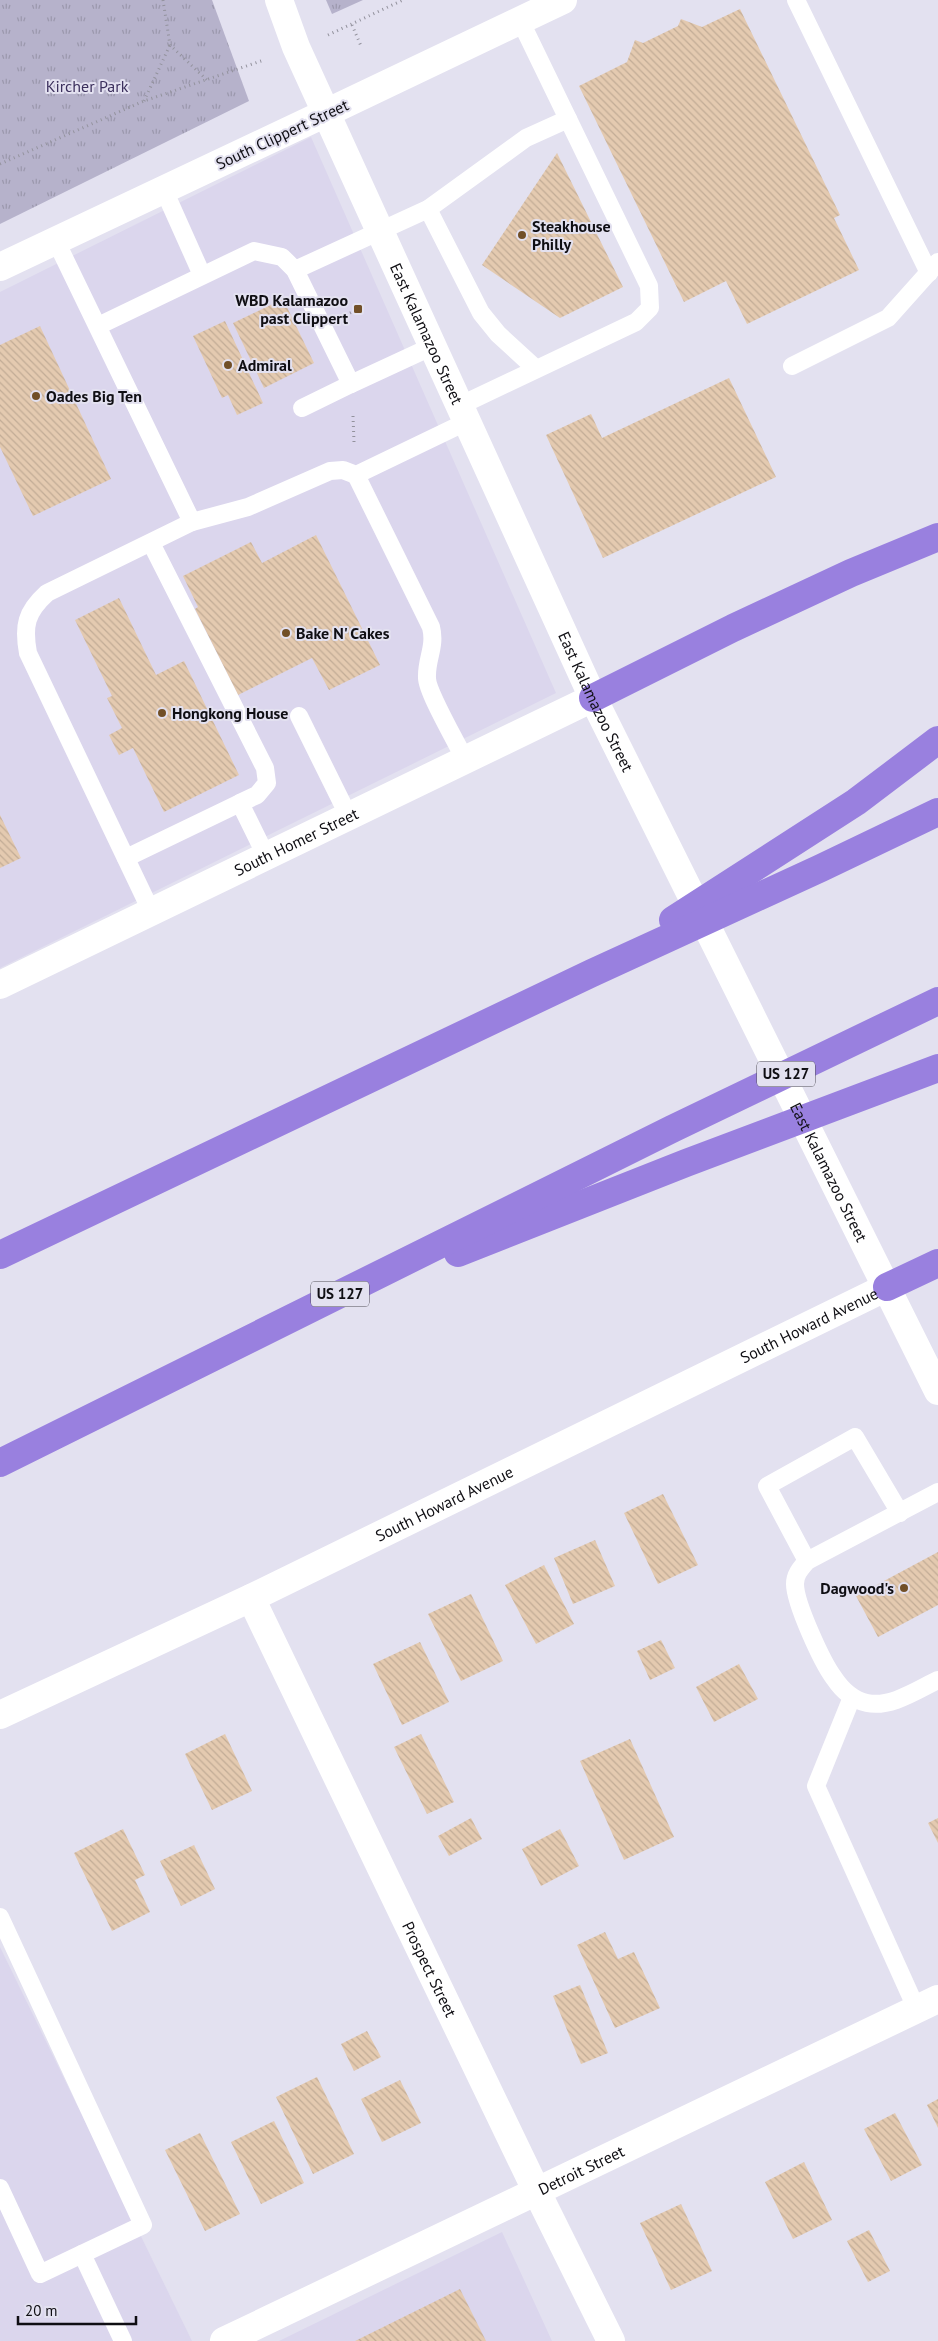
<svg xmlns="http://www.w3.org/2000/svg" width="938" height="2341" font-family="'PT Sans',sans-serif">
	<defs>
		<pattern id="park-tufts" width="24" height="20" patternUnits="userSpaceOnUse" patternTransform="scale(1.25)"><rect width="24" height="20" fill="#b6b2cb"/><path d="M3 7l-1-3M5 7V3M7 7l1-3M15 17l-1-3M17 17v-4M19 17l1-3" fill="none" stroke="#9b98ad"/></pattern>
		<pattern id="building-back-hatch" width="6" height="6" patternUnits="userSpaceOnUse" patternTransform="scale(1.25)"><rect width="6" height="6" fill="#e4cab0"/><path d="M-1 5l2 2M0 0l6 6M5-1l2 2" fill="none" stroke="#c2ac96"/></pattern>
	</defs>
	<rect width="100%" height="100%" fill="#e3e1f0"/>
	<!-- built -->
	<g fill="#dbd6ed">
		<path d="M311 137 556 693 0 968V292Z"/>
		<path d="M0 1947 192 2341H0Z"/>
		<path d="M502 2232 552 2341H279Z"/>
	</g>
	<!-- park -->
	<g fill="url(#park-tufts)">
		<path d="M0 0H212L249 101 0 224Z"/>
		<path d="M326 0H363L332 14Z"/>
	</g>
	<!-- building -->
	<g fill="url(#building-back-hatch)">
		<path d="M740 9 840 215 834 218 859 270 747 324 726 281 684 302 579 86 627 62 635 40 643 43 678 26 681 19 702 27Z"/>
		<path d="M557 153 623 287 560 318 482 265Z"/>
		<path d="M283 299 314 363 264 388 233 323Z"/>
		<path d="M225 321 263 403 237 415 228 395 222 398 193 336Z"/>
		<path d="M40 326 111 479 33 516 0 447V345Z"/>
		<path d="M729 378 776 477 603 558 546 435 591 414 602 438Z"/>
		<path d="M316 535 380 665 329 690 312 658 238 695 195 609 198 607 183 576 251 542 262 563Z"/>
		<path d="M119 598 156 675 184 661 239 775 164 812 133 748 119 755 109 735 122 728 107 698 112 696 75 620Z"/>
		<path d="M0 815 21 858 0 868Z"/>
		<path d="M663 1494 698 1565 658 1584 624 1513Z"/>
		<path d="M595 1540 615 1586 573 1604 554 1558Z"/>
		<path d="M938 1552V1605L878 1637 856 1596Z"/>
		<path d="M544 1565 574 1624 536 1644 505 1585Z"/>
		<path d="M471 1594 503 1661 461 1681 428 1614Z"/>
		<path d="M661 1640 675 1668 650 1680 637 1651Z"/>
		<path d="M420 1642 449 1702 402 1725 373 1664Z"/>
		<path d="M739 1664 758 1699 714 1722 696 1687Z"/>
		<path d="M225 1734 252 1791 212 1810 185 1754Z"/>
		<path d="M421 1734 454 1802 427 1814 394 1747Z"/>
		<path d="M630 1739 674 1837 624 1860 580 1761Z"/>
		<path d="M471 1818 482 1839 449 1856 438 1836Z"/>
		<path d="M938 1818V1843L928 1823Z"/>
		<path d="M123 1829 145 1875 135 1880 150 1912 112 1931 74 1853Z"/>
		<path d="M560 1829 579 1866 541 1886 522 1849Z"/>
		<path d="M194 1845 215 1889 181 1906 160 1861Z"/>
		<path d="M605 1932 618 1959 634 1952 660 2008 615 2028 577 1945Z"/>
		<path d="M580 1985 608 2053 581 2064 553 1996Z"/>
		<path d="M367 2031 381 2057 354 2071 341 2044Z"/>
		<path d="M317 2077 354 2154 313 2174 276 2097Z"/>
		<path d="M400 2080 421 2123 382 2142 361 2099Z"/>
		<path d="M938 2099V2128L927 2105Z"/>
		<path d="M895 2113 922 2165 891 2181 864 2129Z"/>
		<path d="M274 2121 304 2183 261 2204 231 2142Z"/>
		<path d="M200 2133 240 2214 205 2231 165 2150Z"/>
		<path d="M804 2162 832 2220 793 2239 765 2182Z"/>
		<path d="M681 2204 712 2271 671 2290 640 2223Z"/>
		<path d="M869 2230 890 2271 868 2282 847 2241Z"/>
		<path d="M460 2289 486 2341H355Z"/>
	</g>
	<g fill="none" stroke-linecap="round" stroke-linejoin="round">
		<!-- path -->
		<g stroke="#93929d" stroke-width="3" stroke-dasharray="1 4" stroke-linecap="butt">
			<path d="M163 0 170 45 207 80"/>
			<path d="M352 25 361 46"/>
			<path d="M328 35 403 0"/>
			<path d="M144 101 170 45"/>
			<path d="M0 164 144 101 264 60"/>
			<path d="M350 313 358 309"/>
			<path d="M353 416 354 442"/>
		</g>
		<!-- service -->
		<g stroke="#fff" stroke-width="18">
			<path d="M796 0 929 273"/>
			<path d="M164 190 202 275"/>
			<path d="M428 209 481 313 498 334 535 368"/>
			<path d="M56 241 192 522 248 507 330 471 343 470 356 475 466 422"/>
			<path d="M295 270 428 209 526 138 568 119"/>
			<path d="M98 326 254 251 282 257 295 270 351 384 433 346"/>
			<path d="M792 366 888 318 938 262"/>
			<path d="M459 406 636 322 650 308 649 286 520 20"/>
			<path d="M302 408 351 384"/>
			<path d="M356 475 431 627C436 647 426 659 427 678 427 692 457 743 465 760"/>
			<path d="M151 543 265 768 267 783 257 795 240 803 266 856"/>
			<path d="M299 716 349 817"/>
			<path d="M126 858 240 803"/>
			<path d="M151 911 28 653C23 626 26 612 47 593L192 522"/>
			<path d="M938 1492 807 1561C801 1568 795 1574 795 1584 795 1603 822 1662 834 1678 842 1690 853 1700 867 1703 891 1708 917 1690 938 1680"/>
			<path d="M807 1561 767 1486 855 1437 900 1513"/>
			<path d="M852 1697 816 1786 917 2010"/>
			<path d="M0 1917 143 2225 40 2274 0 2188"/>
			<path d="M82 2254 123 2341"/>
		</g>
		<!-- minor -->
		<g stroke="#fff" stroke-width="28">
			<path d="M326 113 563 0"/>
			<path id="s1" d="M251 1598 536 2190 611 2341"/>
			<path id="s2" d="M224 2341 938 1999"/>
		</g>
		<!-- tertiary -->
		<g stroke="#fff" stroke-width="28">
			<path id="s3" d="M279 0 296 47 593 698 938 1391"/>
			<path d="M0 267 326 113"/>
			<path id="s4" d="M0 985 593 698"/>
			<path id="s5" d="M0 1715 251 1598 887 1287"/>
		</g>
		<!-- motorway -->
		<g stroke="#9980df" stroke-width="28">
			<path d="M593 698 733 628 851 573 938 537"/>
			<path d="M673 920 856 802 938 740"/>
			<path d="M458 1253 686 1163 938 1068"/>
			<path d="M0 1255 592 973 821 868 938 812"/>
			<path d="M887 1287 938 1263"/>
			<path d="M0 1463 672 1129 938 1001"/>
		</g>
	</g>
	<!-- markers -->
	<g fill="#714f27" stroke="#e3e1f0" stroke-width="2">
		<circle cx="522" cy="235" r="5"/>
		<rect x="353" y="304" width="10" height="10" rx="2.5"/>
		<circle cx="228" cy="365" r="5"/>
		<circle cx="36" cy="396" r="5"/>
		<circle cx="286" cy="633" r="5"/>
		<circle cx="162" cy="713" r="5"/>
		<circle cx="904" cy="1588" r="5"/>
	</g>
	<g text-anchor="middle" stroke-width="4" stroke-linejoin="round" paint-order="stroke">
		<!-- shield labels -->
		<g fill="#e3e1f0" stroke="#4f4d55" stroke-width="1">
			<rect x="757" y="1061.5" width="58" height="25" rx="4"/>
			<rect x="311" y="1281.5" width="58" height="25" rx="4"/>
		</g>
		<g font-size="15" font-weight="bold" fill="#0f0e13">
			<text x="786" y="1079">US 127</text>
			<text x="340" y="1299">US 127</text>
		</g>
		<!-- park labels -->
		<g font-size="16" fill="#3c305d" stroke="#e3e1f0">
			<text x="87" y="92">Kircher Park</text>
		</g>
		<!-- street labels -->
		<g font-size="16" fill="#0f0e13" stroke="#e3e1f0">
			<text transform="translate(282 134) rotate(-25)" y="6">South Clippert Street</text>
			<text dy="6" stroke="none"><textPath href="#s3" startOffset="365">East Kalamazoo Street</textPath></text>
			<text dy="6" stroke="none"><textPath href="#s3" startOffset="770">East Kalamazoo Street</textPath></text>
			<text dy="6" stroke="none"><textPath href="#s4" startOffset="329">South Homer Street</textPath></text>
			<text dy="6" stroke="none"><textPath href="#s3" startOffset="1295">East Kalamazoo Street</textPath></text>
			<text dy="6" stroke="none"><textPath href="#s5" startOffset="898">South Howard Avenue</textPath></text>
			<text dy="6" stroke="none"><textPath href="#s5" startOffset="492">South Howard Avenue</textPath></text>
			<text dy="6" stroke="none"><textPath href="#s1" startOffset="412">Prospect Street</textPath></text>
			<text dy="6" stroke="none"><textPath href="#s2" startOffset="396">Detroit Street</textPath></text>
		</g>
		<!-- poi labels -->
		<g font-size="16" font-weight="bold" fill="#0f0e13" stroke="#e3e1f0" text-anchor="start">
			<text x="532" y="232">Steakhouse<tspan x="532" dy="18">Philly</tspan></text>
			<text x="348" y="306" text-anchor="end">WBD Kalamazoo<tspan x="348" dy="18">past Clippert</tspan></text>
			<text x="238" y="371">Admiral</text>
			<text x="46" y="402">Oades Big Ten</text>
			<text x="296" y="639">Bake N' Cakes</text>
			<text x="172" y="719">Hongkong House</text>
			<text x="894" y="1594" text-anchor="end">Dagwood's</text>
		</g>
	</g>
	<!-- scale -->
	<path d="M18 2316v8h118v-8" fill="none" stroke="#0f0e13" stroke-width="2.5"/>
	<text x="25" y="2316" font-size="15" fill="#0f0e13" stroke="#e3e1f0" stroke-width="4" paint-order="stroke">20 m</text>
</svg>
